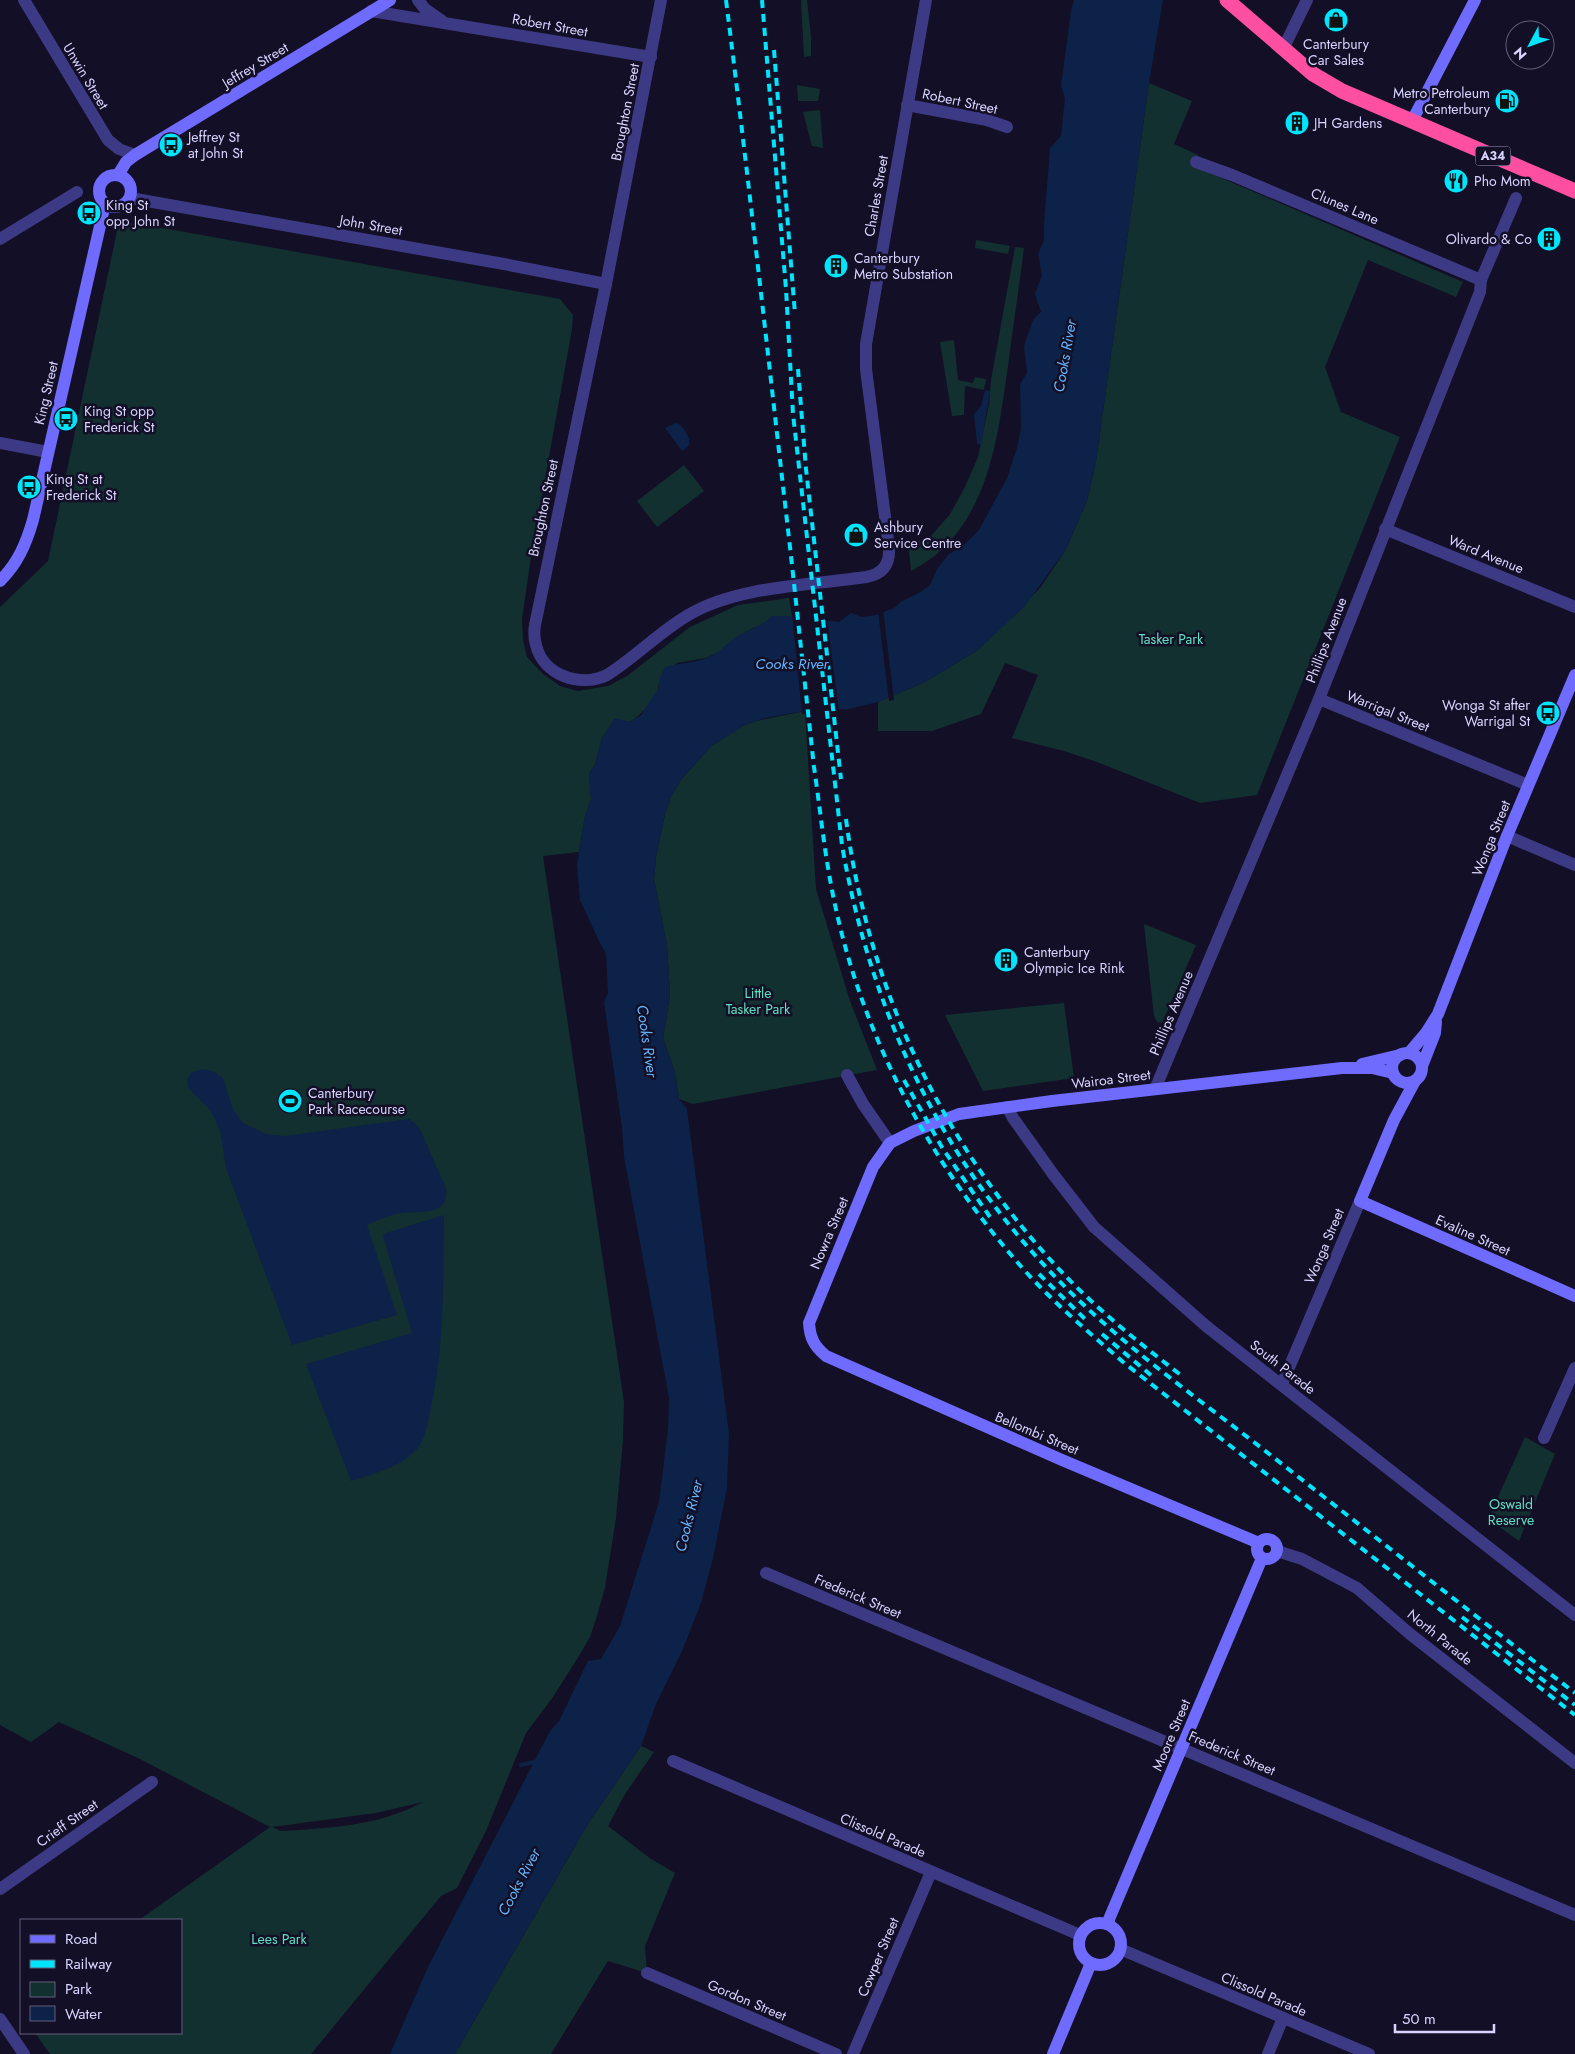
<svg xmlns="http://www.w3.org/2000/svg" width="1575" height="2054" font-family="Jost,sans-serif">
	<rect width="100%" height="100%" fill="#130f26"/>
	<!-- green -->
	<g fill="#12302f" fill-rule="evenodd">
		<path d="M801 0H807L811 37V56L804 57Z"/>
		<path d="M1149 83 1192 101 1174 144 1198 155 1194 166 1463 282 1456 297 1368 260 1325 367 1341 412 1400 437 1257 795 1200 803 1097 762 1064 751 1012 738 1038 675 1005 663 981 714 932 731H878V702L923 683 978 650 1040 588 1065 551 1087 501 1096 461Z"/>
		<path d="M797 85 820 89 818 101H798Z"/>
		<path d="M820 110 823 148 812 146 803 112Z"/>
		<path d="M129 222 560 299 573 315 572 329 531 557 522 619 523 640 527 657 543 674 560 686 578 691 608 686 627 676 690 627 738 605 789 598 792 616 772 617 763 625 753 628 735 638 723 650 706 658 677 663 659 679C660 696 643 713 630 722L615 719 602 738 595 765 589 774 591 799 585 816 579 852 543 856 624 1402 623 1440 616 1518 605 1588 597 1616 590 1637 579 1656 553 1697 526 1733 486 1831 457 1888 441 1896 311 2054H50L35 2033H181V1920H139L270 1827 140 1759 59 1722 31 1742 0 1725V607L48 561 118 226 127 228ZM423 1802C379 1826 330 1828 281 1831L272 1827 376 1813Z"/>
		<path d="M976 240 1010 246 1008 254 975 248Z"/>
		<path d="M1015 247 1024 248C1019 288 1013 327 1008 366 997 442 988 531 911 571L908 541 915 540 923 541 932 535 950 514 965 487 978 457 989 404 991 380Z"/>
		<path d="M954 340 958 380 973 383 975 377 986 379 984 390 965 386 964 415 952 416 940 342Z"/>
		<path d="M684 465 704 491 657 527 637 501Z"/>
		<path d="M805 711 816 889 850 1001 877 1070 693 1104 679 1099 675 1073 663 1038 670 995 667 946 654 879 656 857 665 814 671 797 680 781 711 746 745 725 756 721Z"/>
		<path d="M1144 924 1196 945 1162 1023 1157 1022 1154 1016Z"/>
		<path d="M1064 1003 1074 1078 983 1091 945 1015Z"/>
		<path d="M1525 1437 1555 1454 1519 1541 1488 1519Z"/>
		<path d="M641 1746 654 1752 625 1794 608 1826 651 1859 675 1873 645 1946 647 1973 608 1961 551 2054H455L589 1822Z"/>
	</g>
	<!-- water -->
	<g fill="#0c2248">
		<path d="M1074 0H1163L1149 83 1096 461 1087 501 1065 551 1024 607 978 650 923 683 878 702 849 709 805 711 765 718 745 725 711 746 680 781 671 797 665 814 656 857 654 879 667 946 670 995 663 1038 675 1073 679 1099 687 1109 729 1434 727 1488 713 1558 701 1603 682 1651 656 1704 641 1746 589 1822 455 2054H390L428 1967 550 1731 559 1721 588 1661 601 1659 620 1626 659 1502 668 1429 669 1398 624 1157 622 1128 604 1002 608 993 606 954 598 939 580 900 577 865 585 816 591 799 589 774 595 765 602 738 615 718 630 722 641 715 659 687V679L665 667C678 663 693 663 707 658 718 654 725 645 735 638 748 629 760 628 772 616H792L839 622 851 613 862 617 876 615 894 608 902 601 919 593 930 585 937 569 949 554 964 545 979 530 1007 478 1016 451 1021 429 1020 384 1027 373 1024 346 1033 320 1041 312 1035 294 1042 275 1038 254 1044 240V223L1050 148 1061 136 1065 98 1061 86 1071 11Z"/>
		<path d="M985 390 990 391 981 445 977 444 974 414 981 406Z"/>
		<path d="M675 423C683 423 691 439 689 445 688 447 684 450 682 451L665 428Z"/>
		<path d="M204 1069 215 1072 223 1078 233 1109 243 1123 266 1134 285 1136 409 1119 419 1127 446 1188C450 1217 421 1211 404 1213 392 1214 378 1220 367 1225L397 1315 292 1345 226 1168 220 1130 210 1110 188 1088 187 1079 192 1072Z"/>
		<path d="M444 1215C443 1281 445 1347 430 1412 427 1426 426 1439 416 1450 399 1468 373 1474 351 1481L306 1364 412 1333 383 1236 386 1233Z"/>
	</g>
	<!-- pier -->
	<g fill="#130f26">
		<path d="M883 609 894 700 889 701 878 611Z"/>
		<path d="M792 613 827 617 839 712 802 714Z"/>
	</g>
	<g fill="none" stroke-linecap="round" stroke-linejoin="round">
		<!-- stream -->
		<path stroke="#0c2248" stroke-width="4" d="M521 1765 538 1761"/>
		<!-- street -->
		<g stroke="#3d3a85" stroke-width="12">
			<path d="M24 0 108 140 119 149 135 155"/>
			<path d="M418 0 425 9 442 21"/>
			<path d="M661 0 606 284 535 625C534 631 534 638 536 645 543 675 580 688 607 675 636 657 660 631 690 614 738 586 812 585 866 577 882 574 890 565 889 548L866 369V344L926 0"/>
			<path d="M371 11 651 57"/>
			<path d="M1283 49 1307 0"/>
			<path d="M907 105 987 120 1007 127"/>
			<path d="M1196 162 1232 175 1481 280"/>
			<path d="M130 198 504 264 606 284"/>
			<path d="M0 239 77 192"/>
			<path d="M0 443 48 452"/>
			<path d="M1385 529 1575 607"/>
			<path d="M1319 699 1528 785"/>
			<path d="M1507 836 1575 865"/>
			<path d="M847 1075 863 1104 890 1143"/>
			<path d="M1155 1089 1319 699 1480 292 1481 280 1516 198"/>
			<path d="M1007 1107 1013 1118 1053 1174 1094 1227 1206 1326 1575 1615"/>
			<path d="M1282 1384 1360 1201"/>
			<path d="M1544 1438 1575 1368"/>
			<path d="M1277 1551 1302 1559 1357 1588 1410 1634 1575 1763"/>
			<path d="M766 1573 1575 1915"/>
			<path d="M673 1761 1080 1935"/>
			<path d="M0 1889 152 1782"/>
			<path d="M1120 1949 1369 2054"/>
			<path d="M647 1973 836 2054"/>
			<path d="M0 2019 24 2054"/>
			<path d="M853 2054 931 1872"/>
			<path d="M1268 2054 1283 2018"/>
		</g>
		<!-- secondary -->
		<g stroke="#6f6bff" stroke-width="12">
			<path d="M1412 121 1475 0"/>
			<circle cx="115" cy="191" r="16"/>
			<path d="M118 175 126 162 135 155 390 0"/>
			<path d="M0 581C18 563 26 544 33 520L105 204"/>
			<path d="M1409 1053 1426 1033 1438 1014 1507 836 1575 675"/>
			<circle cx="1407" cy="1068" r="15"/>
			<path d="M1362 1064 1400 1055"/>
			<path d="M1422 1066 1435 1033 1436 1022"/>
			<path d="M1415 1081 1394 1120 1360 1201 1575 1296"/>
			<circle cx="1267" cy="1549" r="10"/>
			<path d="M1259 1543 1062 1460 826 1356C814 1346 810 1338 809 1323L873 1167 890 1143 914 1131 959 1114 1052 1101 1342 1068H1372L1393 1073"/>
			<circle cx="1100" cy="1944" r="21"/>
			<path d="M1107 1924 1262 1558"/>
			<path d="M1053 2054 1091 1963"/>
		</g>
		<!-- highway -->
		<path stroke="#ff4fa3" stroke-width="15" d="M1227 0 1313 74 1342 91 1575 191"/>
		<!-- rail -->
		<g stroke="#00e5ff" stroke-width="4" stroke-dasharray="8 6" stroke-linecap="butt">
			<path d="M726 0C749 182 769 365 790 547 798 620 806 694 814 767 820 808 824 849 832 890 859 1032 930 1165 1026 1272 1056 1305 1090 1333 1123 1362L1575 1715"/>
			<path d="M762 0 786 289 793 414 842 845C873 1025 953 1184 1087 1308 1145 1362 1211 1408 1273 1457 1374 1536 1474 1615 1575 1693"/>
			<path d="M774 50 795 314"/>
			<path d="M798 369 806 469 841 779"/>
			<path d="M846 819C868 987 941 1142 1057 1267 1094 1307 1138 1342 1182 1376"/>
			<path d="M904 1080 943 1149 990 1217"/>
			<path d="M1039 1274 1089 1323"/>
			<path d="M1102 1334 1152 1376"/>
			<path d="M1462 1617 1575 1705"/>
		</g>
	</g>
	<!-- icons -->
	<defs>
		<symbol id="shop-disc" viewBox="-11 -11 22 22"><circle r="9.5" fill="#00e5ff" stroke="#130f26"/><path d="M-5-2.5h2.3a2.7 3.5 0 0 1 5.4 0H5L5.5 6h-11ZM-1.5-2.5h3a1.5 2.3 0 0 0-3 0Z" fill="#111"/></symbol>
		<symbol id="fuel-disc" viewBox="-11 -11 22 22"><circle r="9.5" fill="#00e5ff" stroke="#130f26"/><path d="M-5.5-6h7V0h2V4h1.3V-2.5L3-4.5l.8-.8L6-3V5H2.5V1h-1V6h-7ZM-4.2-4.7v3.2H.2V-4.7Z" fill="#111"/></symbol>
		<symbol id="building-disc" viewBox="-11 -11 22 22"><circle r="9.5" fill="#00e5ff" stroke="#130f26"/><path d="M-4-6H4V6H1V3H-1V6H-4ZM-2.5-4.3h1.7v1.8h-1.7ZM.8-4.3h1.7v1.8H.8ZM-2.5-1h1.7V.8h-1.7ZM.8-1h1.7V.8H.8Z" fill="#111"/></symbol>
		<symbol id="bus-disc" viewBox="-11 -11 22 22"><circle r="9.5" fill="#00e5ff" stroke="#130f26"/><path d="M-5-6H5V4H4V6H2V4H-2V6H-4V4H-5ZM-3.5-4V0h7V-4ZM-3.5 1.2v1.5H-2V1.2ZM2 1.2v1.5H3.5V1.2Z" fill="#111"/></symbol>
		<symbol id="restaurant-disc" viewBox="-11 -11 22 22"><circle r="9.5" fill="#00e5ff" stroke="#130f26"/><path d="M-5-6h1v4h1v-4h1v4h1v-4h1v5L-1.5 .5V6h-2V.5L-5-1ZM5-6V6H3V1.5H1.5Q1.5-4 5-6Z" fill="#111"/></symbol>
		<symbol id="stadium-disc" viewBox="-11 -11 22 22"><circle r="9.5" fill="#00e5ff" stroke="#130f26"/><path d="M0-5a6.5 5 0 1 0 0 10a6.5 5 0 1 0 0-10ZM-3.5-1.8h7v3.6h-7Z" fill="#111"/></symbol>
	</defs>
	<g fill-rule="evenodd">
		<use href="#shop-disc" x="1322" y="6" width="28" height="28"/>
		<use href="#fuel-disc" x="1493" y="87" width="28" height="28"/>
		<use href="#building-disc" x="1283" y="109" width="28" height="28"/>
		<use href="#bus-disc" x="157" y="131" width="28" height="28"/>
		<use href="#restaurant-disc" x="1442" y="167" width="28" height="28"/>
		<use href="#bus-disc" x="75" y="199" width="28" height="28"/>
		<use href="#building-disc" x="1535" y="225" width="28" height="28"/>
		<use href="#building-disc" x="822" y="252" width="28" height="28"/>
		<use href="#bus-disc" x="52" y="405" width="28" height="28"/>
		<use href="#bus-disc" x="15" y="473" width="28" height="28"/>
		<use href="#shop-disc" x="842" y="521" width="28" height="28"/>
		<use href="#bus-disc" x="1534" y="699" width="28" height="28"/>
		<use href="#building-disc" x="992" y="946" width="28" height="28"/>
		<use href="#stadium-disc" x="276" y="1087" width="28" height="28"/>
	</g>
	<g text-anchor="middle" stroke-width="5" stroke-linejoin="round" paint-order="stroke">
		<!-- shield labels -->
		<rect fill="#130f26" stroke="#9e99be" stroke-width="1" x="1475.5" y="146.5" width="35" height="19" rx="4"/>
		<g font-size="12" font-weight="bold" fill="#d9d4ff">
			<text x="1493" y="160">A34</text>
		</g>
		<!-- street labels -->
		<g font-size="14" fill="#d9d4ff" stroke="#130f26">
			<text transform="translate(550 25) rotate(10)" y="5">Robert Street</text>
			<text transform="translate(255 65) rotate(-31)" y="5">Jeffrey Street</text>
			<text transform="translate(86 76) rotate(59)" y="5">Unwin Street</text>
			<text transform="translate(960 101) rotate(12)" y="5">Robert Street</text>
			<text transform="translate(625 112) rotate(-79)" y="5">Broughton Street</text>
			<text transform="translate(876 196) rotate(-80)" y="5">Charles Street</text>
			<text transform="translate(1345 206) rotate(23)" y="5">Clunes Lane</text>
			<text transform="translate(371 225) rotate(10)" y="5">John Street</text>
			<text transform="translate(46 393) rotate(-77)" y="5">King Street</text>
			<text transform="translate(543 508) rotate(-78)" y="5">Broughton Street</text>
			<text transform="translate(1486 554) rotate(22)" y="5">Ward Avenue</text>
			<text transform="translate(1326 640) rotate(-69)" y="5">Phillips Avenue</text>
			<text transform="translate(1388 711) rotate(22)" y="5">Warrigal Street</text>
			<text transform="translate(1491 838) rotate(-68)" y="5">Wonga Street</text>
			<text transform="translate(1171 1013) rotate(-67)" y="5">Phillips Avenue</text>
			<text transform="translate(1111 1079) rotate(-7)" y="5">Wairoa Street</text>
			<text transform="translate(829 1233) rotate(-67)" y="5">Nowra Street</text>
			<text transform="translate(1473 1235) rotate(24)" y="5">Evaline Street</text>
			<text transform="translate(1324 1246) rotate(-67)" y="5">Wonga Street</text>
			<text transform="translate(1283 1367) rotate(38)" y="5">South Parade</text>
			<text transform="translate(1037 1433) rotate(23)" y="5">Bellombi Street</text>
			<text transform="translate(858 1596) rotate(23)" y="5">Frederick Street</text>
			<text transform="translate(1440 1637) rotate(39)" y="5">North Parade</text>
			<text transform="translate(1171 1735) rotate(-67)" y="5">Moore Street</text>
			<text transform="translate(1232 1753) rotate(23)" y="5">Frederick Street</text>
			<text transform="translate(67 1823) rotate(-35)" y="5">Crieff Street</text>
			<text transform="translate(883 1835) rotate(23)" y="5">Clissold Parade</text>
			<text transform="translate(878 1957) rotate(-67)" y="5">Cowper Street</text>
			<text transform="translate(1264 1994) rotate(23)" y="5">Clissold Parade</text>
			<text transform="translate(747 2000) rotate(23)" y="5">Gordon Street</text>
		</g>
		<!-- poi labels -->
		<g font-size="14" fill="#d9d4ff" stroke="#130f26" text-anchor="start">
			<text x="1336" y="49" text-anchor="middle">Canterbury<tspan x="1336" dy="16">Car Sales</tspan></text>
			<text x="1490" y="98" text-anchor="end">Metro Petroleum<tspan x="1490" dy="16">Canterbury</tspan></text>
			<text x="1314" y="128">JH Gardens</text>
			<text x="188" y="142">Jeffrey St<tspan x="188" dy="16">at John St</tspan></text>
			<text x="1474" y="186">Pho Mom</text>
			<text x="106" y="210">King St<tspan x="106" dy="16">opp John St</tspan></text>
			<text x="1532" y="244" text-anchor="end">Olivardo &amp; Co</text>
			<text x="854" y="263">Canterbury<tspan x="854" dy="16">Metro Substation</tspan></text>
			<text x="84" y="416">King St opp<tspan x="84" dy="16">Frederick St</tspan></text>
			<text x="46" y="484">King St at<tspan x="46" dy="16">Frederick St</tspan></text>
			<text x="874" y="532">Ashbury<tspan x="874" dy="16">Service Centre</tspan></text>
			<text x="1530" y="710" text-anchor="end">Wonga St after<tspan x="1530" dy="16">Warrigal St</tspan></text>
			<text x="1024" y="957">Canterbury<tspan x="1024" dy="16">Olympic Ice Rink</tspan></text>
			<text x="308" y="1098">Canterbury<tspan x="308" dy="16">Park Racecourse</tspan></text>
		</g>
		<!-- park labels -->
		<g font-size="14" fill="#5fe0c0" stroke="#130f26">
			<text x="1171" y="644">Tasker Park</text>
			<text x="758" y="998">Little<tspan x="758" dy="16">Tasker Park</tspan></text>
			<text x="1511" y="1509">Oswald<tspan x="1511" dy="16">Reserve</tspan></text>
			<text x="279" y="1944">Lees Park</text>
		</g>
		<!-- water labels -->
		<g font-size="15" font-style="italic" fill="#62b6ff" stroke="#130f26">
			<text transform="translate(1065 356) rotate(-80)" y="5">Cooks River</text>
			<text x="792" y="669">Cooks River</text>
			<text transform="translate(647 1041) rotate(82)" y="5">Cooks River</text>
			<text transform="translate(689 1516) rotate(-76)" y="5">Cooks River</text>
			<text transform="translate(519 1882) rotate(-62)" y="5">Cooks River</text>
		</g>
	</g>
	<!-- legend -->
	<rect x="20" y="1919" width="162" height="115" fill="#130f26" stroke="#625e7d"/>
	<rect x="30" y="1935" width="25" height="8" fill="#6f6bff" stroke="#625e7d"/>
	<text x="65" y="1944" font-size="15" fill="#d9d4ff">Road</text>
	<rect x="30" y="1960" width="25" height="8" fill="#00e5ff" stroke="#625e7d"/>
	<text x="65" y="1969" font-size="15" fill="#d9d4ff">Railway</text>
	<rect x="30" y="1982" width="25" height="15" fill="#12302f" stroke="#625e7d"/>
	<text x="65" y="1994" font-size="15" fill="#d9d4ff">Park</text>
	<rect x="30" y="2006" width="25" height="15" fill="#0c2248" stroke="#625e7d"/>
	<text x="65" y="2019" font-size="15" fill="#d9d4ff">Water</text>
	<!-- north arrow -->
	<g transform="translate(1530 45) rotate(229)"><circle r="24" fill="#130f26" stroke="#625e7d"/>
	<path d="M0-4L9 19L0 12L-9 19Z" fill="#00e5ff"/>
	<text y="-8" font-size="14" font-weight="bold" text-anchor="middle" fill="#d9d4ff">N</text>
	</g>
	<!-- scale -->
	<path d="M1395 2024v8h99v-8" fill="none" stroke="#d9d4ff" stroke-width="2.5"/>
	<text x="1402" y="2024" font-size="15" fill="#d9d4ff" stroke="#130f26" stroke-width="4" paint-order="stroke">50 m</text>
</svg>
